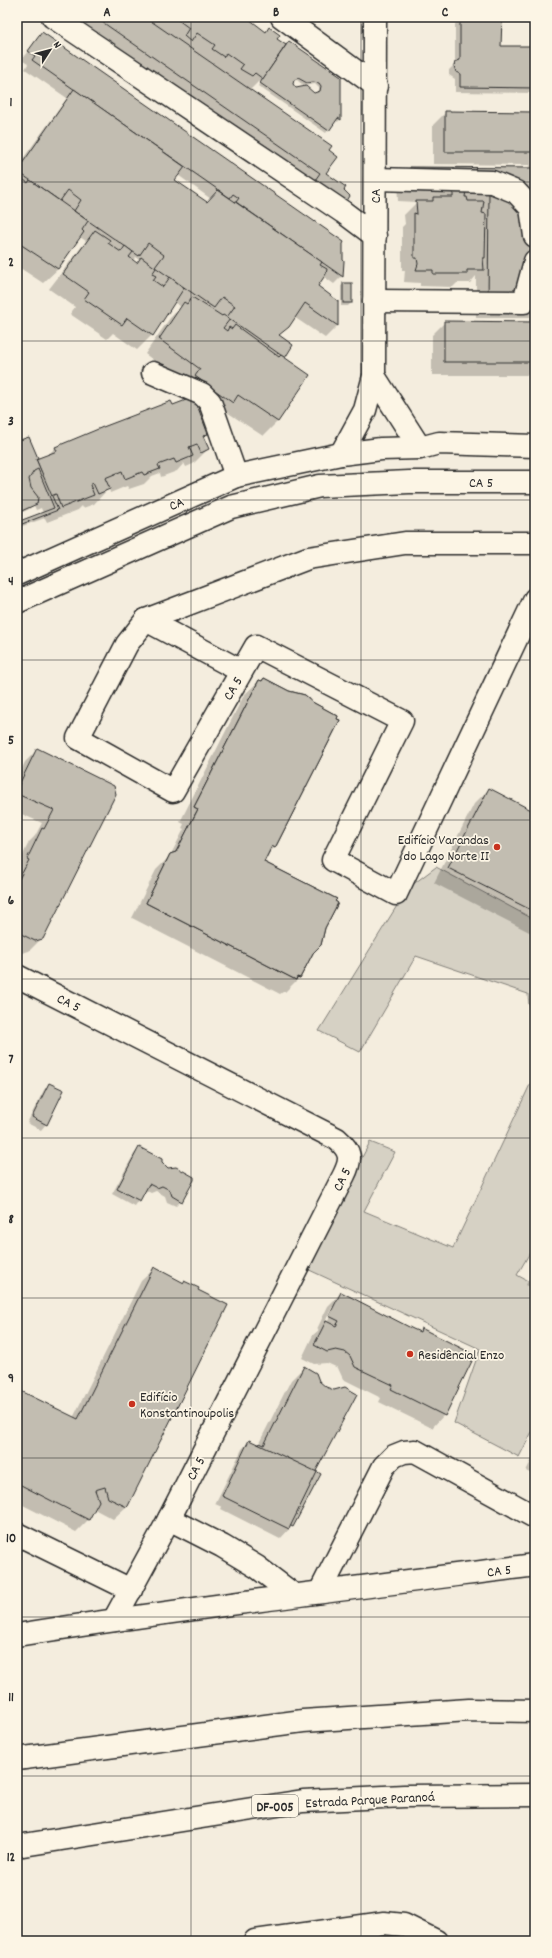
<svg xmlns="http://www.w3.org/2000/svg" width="552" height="1958" font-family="Dekko,sans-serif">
	<rect width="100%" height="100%" fill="#f4edde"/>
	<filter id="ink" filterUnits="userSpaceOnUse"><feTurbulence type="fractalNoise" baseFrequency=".025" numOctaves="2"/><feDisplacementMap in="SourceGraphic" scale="8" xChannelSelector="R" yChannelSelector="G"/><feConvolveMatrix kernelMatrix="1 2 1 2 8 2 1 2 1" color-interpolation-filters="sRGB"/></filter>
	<g filter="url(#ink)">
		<!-- green -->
		<g fill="#d6d1c4" stroke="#807e78">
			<path d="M436 867 535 920V1008L529 1005 528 994 416 956 360 1052 319 1031 408 888Z"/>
			<path d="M535 1074V1244L517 1275 535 1285V1426L519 1457 454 1423 480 1349 305 1268 370 1142 395 1152 364 1211 453 1248Z"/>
		</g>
		<!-- shadow -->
		<g fill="#0003" fill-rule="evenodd">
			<path d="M76 17H250L248 20 266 32 269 29 276 40 286 46 340 77V119L338 122 335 120 326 133 258 86 263 77 249 91 328 151 325 174 313 182ZM297 80 304 86 315 84 319 88V92L314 94 293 87V81Z"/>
			<path d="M460 19 500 47H535V93L455 92V79L449 75V70L455 64V24Z"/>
			<path d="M42 33 343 261 342 276 334 284 323 276 317 286 337 301V326L325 338 294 317 278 336 284 357 278 421 263 436 224 410 218 416 229 424 232 430 229 433 212 419 194 400 207 434 203 438 208 449 193 464 186 467 184 463 177 471 161 477 160 473 152 476 144 484 129 489 127 486 110 493 109 488 94 504 83 508 82 506 78 510 47 522 45 518 17 528V524L43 513 41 508 36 510 34 505 29 509 17 515V443L34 461 48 455 56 447 192 399 186 384 145 354 170 318 181 307 174 302 152 335 137 350 113 333 107 339 70 314 75 307 49 289 86 241 80 237 58 269 43 283 17 266V167L67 98 25 69 28 64 21 60ZM178 175 211 199 207 203 174 180ZM136 257 140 260 136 264 132 261Z"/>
			<path d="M446 112 535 113V375H432V335L445 322 529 323V318H476V276L470 283H457L453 287 420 286V283L404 282 405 270H402V227L405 224 404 215 417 202 398 201 397 181 410 168 529 169V165L433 164V125Z"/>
			<path d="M344 284H351V303L348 306H341V286Z"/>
			<path d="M259 681 275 847 266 856 263 863 324 928 299 978 285 992H283L280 994 132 918 156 870 170 856 184 829 182 828 184 824 180 822 244 695Z"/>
			<path d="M38 749 113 787 42 938 29 951 22 953 17 951V867L29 842 35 836 42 823 17 812V778L25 762Z"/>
			<path d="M489 789 535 812V935L434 883 474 804Z"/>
			<path d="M49 1084 46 1124 41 1130 27 1123 44 1090Z"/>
			<path d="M139 1148 168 1169 181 1201 176 1206 167 1202 165 1196 156 1191 151 1193 145 1190 134 1206 112 1194 134 1154Z"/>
			<path d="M535 1267V1290L526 1285Z"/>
			<path d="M154 1269 183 1284 185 1282 126 1507 113 1519 96 1510 95 1507 89 1519 76 1532 17 1502V1390L73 1418 141 1281Z"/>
			<path d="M341 1293 419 1332 421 1329 444 1415 432 1428 379 1402 381 1398 343 1379 338 1368 327 1363 314 1364 302 1358 313 1335 319 1330 317 1329 328 1306ZM332 1307H334L328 1321 326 1320Z"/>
			<path d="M304 1367 315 1472 292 1526 280 1539 221 1509 222 1507 215 1504 242 1449 250 1441 258 1445 291 1380Z"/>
			<path d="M535 1453V1476L526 1471Z"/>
		</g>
		<!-- building -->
		<g fill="#c2bdb1" stroke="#2b2b2b" fill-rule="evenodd">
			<path d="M95 17H145L332 146 329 150 338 157 326 173 346 187 344 190 350 196 343 207 311 186 320 173Z"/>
			<path d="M174 17H251L249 19 266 32 269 27 280 35 277 39 286 45 263 79 255 73 252 76 240 69 243 65 226 53 224 57 212 49 215 45 197 33 191 42 184 36 189 28Z"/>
			<path d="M460 18H502L501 46H535V88L460 87V74L456 72 454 66 455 62 460 60Z"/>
			<path d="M42 32 344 242 343 244V260L344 261 343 277 236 202 239 198 233 194 230 198 32 60 35 56 28 51Z"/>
			<path d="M289 41 341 77V120L338 118 329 131 260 83ZM298 78 307 83 313 82 319 83 321 86 320 91 314 93 306 86 296 88 293 84 294 80Z"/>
			<path d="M74 89 185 167 175 180 207 202 218 190 322 262 320 265 327 269 326 274 318 286 338 301V326L305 303 289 327 279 335 293 345 285 358 227 317 235 306 222 297 214 308 155 267 164 255 148 243 139 256 74 211 81 200 68 190 60 201 17 171Z"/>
			<path d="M445 111 535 112V152H445Z"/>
			<path d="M410 167 535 168V306H488L489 190H466L465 197H467L468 201H484L482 213 486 214 485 258H483L484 270H467V274H433V270H416L418 264 417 258H414V213L417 214 416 201H433V197H453V189H410Z"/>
			<path d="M17 175 28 183 30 180 88 221 82 230 84 232 58 269 17 242Z"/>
			<path d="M95 230 110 240 108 243 121 252 125 246 133 252 129 257 137 263 141 257 156 268 152 274 156 276 153 280 163 287 170 277 184 288 153 336 127 318 122 325 84 299 89 292 63 274Z"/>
			<rect x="343" y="283" width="9" height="20"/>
			<path d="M192 297 222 316 223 315 230 319 223 328 227 331 229 327 232 329 235 325 279 357 281 355 310 375 278 422 238 395 233 403 195 376 200 369 159 339 184 302 187 304Z"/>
			<path d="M444 321 535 322V362H444Z"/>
			<path d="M194 397 208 434 203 436 209 449 201 453 197 444 189 447 193 456 176 463 174 459 158 465 160 469 144 475 142 472 125 479 122 471 105 478 110 489 98 494 93 483 90 485 94 495 61 508 56 494 51 496 36 459 57 451 55 447 103 427 171 401 173 405Z"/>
			<path d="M29 437 38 458 36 459 58 510 17 526V522L54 508 38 469 34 471 29 479 31 488 38 497 37 504 17 513V441Z"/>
			<path d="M264 678 289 691 305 695 314 703 338 716 337 719 340 720 275 848 272 846 264 862 337 899 335 901 338 903 325 928 321 945 313 953 300 978 297 977 296 980 146 903 170 854 176 852 197 811 198 809 194 807 259 680 262 681ZM196 813 204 817 197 831 201 833 186 862 181 860 182 856 177 852ZM209 832 217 835 213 844 209 842 212 836 208 834Z"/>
			<path d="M264 678 289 691 305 695 314 703 338 716 337 719 340 720 275 848 272 846 264 862 337 899 335 901 338 903 325 928 321 945 313 953 300 978 297 977 296 980 146 903 170 854 176 852 197 811 198 809 194 807 259 680 262 681Z"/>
			<path d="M37 748 114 786 116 794 43 939 35 941 17 932V878L19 879 29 860 27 859 42 828 44 829 54 810 17 794V789Z"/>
			<path d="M489 788 535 812V912L448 868Z"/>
			<path d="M49 1083 64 1090 47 1125 32 1117Z"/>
			<path d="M139 1147 162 1159V1162L168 1168 176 1167 194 1177V1180L182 1202 172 1196 170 1190 162 1186 157 1188 149 1184 140 1201 117 1189Z"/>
			<path d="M154 1267 184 1283V1281L199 1288 198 1290 228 1305 128 1506 127 1507 108 1498 105 1487 95 1490 99 1501 89 1520 17 1483V1389L78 1419Z"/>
			<path d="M341 1292 413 1329 420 1332 421 1328 475 1355 445 1416 391 1389 393 1385 355 1367 350 1356 345 1352 336 1350 327 1352 314 1345 326 1321 336 1326 339 1321 329 1316Z"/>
			<path d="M304 1366 316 1373 319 1381 326 1387 334 1390 345 1387 357 1394 316 1471 321 1474 293 1527 233 1496 260 1443 264 1445Z"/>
			<path d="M249 1440 317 1472 289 1529 222 1496Z"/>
		</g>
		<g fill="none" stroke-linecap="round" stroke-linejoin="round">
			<defs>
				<g id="minor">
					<path d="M53 17 343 212 375 236"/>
					<path d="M282 17 376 86"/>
					<path d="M375 179 492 182 516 192 531 208 535 236"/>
					<path d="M374 301 524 302 535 261"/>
					<path d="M153 373 202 394 210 402 236 476"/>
					<path d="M374 376 420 448"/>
					<path d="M341 454 365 410 374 376 375 17"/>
					<path d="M535 543H405L308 558 146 620 127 644 78 738 173 791 256 646 402 721 333 860 396 894 535 599"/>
					<path d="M17 574 236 476 341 454 381 449 420 448 439 443 535 446"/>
					<path d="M17 602 231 507 320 486 409 482H535"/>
					<path d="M146 620 241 671"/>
					<path d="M17 976 337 1139C351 1151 352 1159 344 1175L169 1519 114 1620"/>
					<path d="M169 1519 222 1546 257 1567 294 1595"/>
					<path d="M17 1534 131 1590"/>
					<path d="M320 1592 384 1466 394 1456 404 1452 415 1451 535 1517"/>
					<path d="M17 1635C189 1608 362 1587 535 1565"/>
					<path d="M255 1941 384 1923 404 1925 436 1941"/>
				</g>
				<g id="major">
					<path d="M17 1759 303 1721 469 1710 535 1711"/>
					<path d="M17 1846 303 1801 404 1796 535 1795"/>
				</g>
			</defs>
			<!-- minor casing -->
			<use href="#minor" stroke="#2b2b2b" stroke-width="25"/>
			<!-- major casing -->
			<use href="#major" stroke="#2b2b2b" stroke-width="25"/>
			<!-- minor -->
			<use href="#minor" stroke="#fcf5e5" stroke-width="22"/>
			<!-- major -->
			<use href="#major" stroke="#fcf5e5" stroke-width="22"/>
		</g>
	</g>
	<!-- grid -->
	<path fill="none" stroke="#2b2b2b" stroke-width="1" stroke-opacity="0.55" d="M191 17V1941M361 17V1941M17 182H535M17 341H535M17 500H535M17 660H535M17 820H535M17 979H535M17 1138H535M17 1298H535M17 1458H535M17 1617H535M17 1776H535"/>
	<!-- markers -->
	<g fill="#c8321e" stroke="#fcf5e5" stroke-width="1.5">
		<circle cx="497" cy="847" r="4"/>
		<circle cx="410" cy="1354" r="4"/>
		<circle cx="132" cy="1404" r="4"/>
	</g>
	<g text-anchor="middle" stroke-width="3.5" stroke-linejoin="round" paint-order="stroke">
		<!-- shield labels -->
		<rect fill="#fcf5e5" stroke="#6a6863" stroke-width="1" x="252" y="1795" width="46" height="22" rx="3"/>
		<g font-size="13" font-weight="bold" fill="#2b2b2b">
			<text x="275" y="1811">DF-005</text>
		</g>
		<!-- street labels -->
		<g font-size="14" fill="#2b2b2b" stroke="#fcf5e5">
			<text transform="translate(375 196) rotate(-90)" y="5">CA</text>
			<text x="481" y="487">CA 5</text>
			<text transform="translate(176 503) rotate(-24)" y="5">CA</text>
			<text transform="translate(232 688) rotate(-60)" y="5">CA 5</text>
			<text transform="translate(69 1002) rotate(26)" y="5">CA 5</text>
			<text transform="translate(341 1179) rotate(-65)" y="5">CA 5</text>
			<text transform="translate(195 1468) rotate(-63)" y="5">CA 5</text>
			<text transform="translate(499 1570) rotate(-7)" y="5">CA 5</text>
			<text transform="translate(370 1799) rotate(-3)" y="5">Estrada Parque Paranoá</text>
		</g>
		<!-- poi labels -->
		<g font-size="14" fill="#2b2b2b" stroke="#fcf5e5" text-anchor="start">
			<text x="489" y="844" text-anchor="end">Edifício Varandas<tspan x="489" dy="16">do Lago Norte II</tspan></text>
			<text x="418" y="1359">Residêncial Enzo</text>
			<text x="140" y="1401">Edifício<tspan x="140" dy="16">Konstantinoupolis</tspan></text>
		</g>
	</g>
	<!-- margin -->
	<rect width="552" height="1958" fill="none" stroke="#fcf5e5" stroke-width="44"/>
	<!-- north arrow -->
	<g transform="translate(50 50) rotate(54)" stroke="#fcf5e5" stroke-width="3" paint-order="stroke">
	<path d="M0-3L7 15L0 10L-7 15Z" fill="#2b2b2b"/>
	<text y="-6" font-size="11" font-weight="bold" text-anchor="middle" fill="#2b2b2b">N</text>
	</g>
	<rect x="22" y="22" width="508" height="1914" fill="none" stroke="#2b2b2b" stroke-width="1.5"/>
	<g font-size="13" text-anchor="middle" font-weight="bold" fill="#2b2b2b">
		<text x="107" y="16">A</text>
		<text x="276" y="16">B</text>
		<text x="445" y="16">C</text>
		<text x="11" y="106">1</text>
		<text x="11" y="266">2</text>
		<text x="11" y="425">3</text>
		<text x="11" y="585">4</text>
		<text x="11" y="744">5</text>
		<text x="11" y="904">6</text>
		<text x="11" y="1063">7</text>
		<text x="11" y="1223">8</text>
		<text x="11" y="1382">9</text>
		<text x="11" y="1542">10</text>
		<text x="11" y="1701">11</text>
		<text x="11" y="1861">12</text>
	</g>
</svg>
